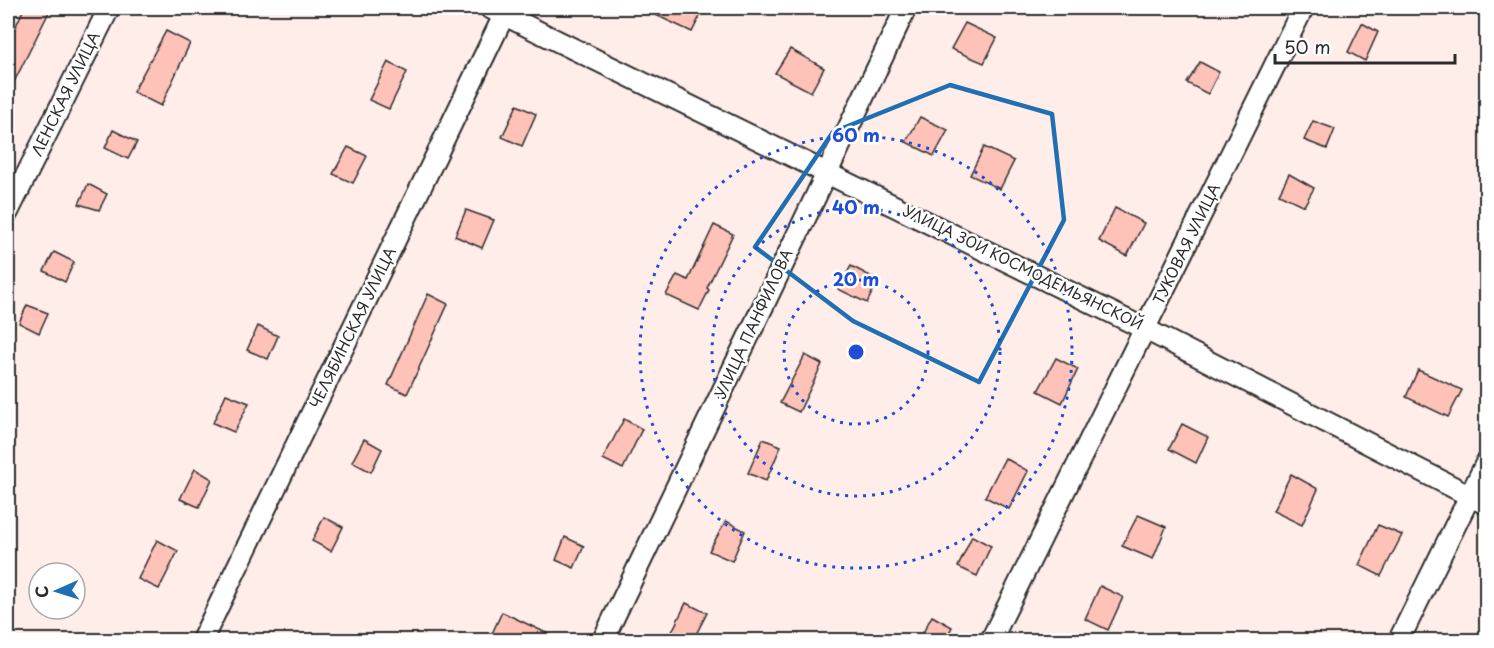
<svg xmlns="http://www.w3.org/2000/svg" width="1494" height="648" font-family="'Playpen Sans',sans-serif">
	<rect width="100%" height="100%" fill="#ffedea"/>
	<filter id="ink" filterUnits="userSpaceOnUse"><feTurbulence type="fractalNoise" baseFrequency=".0167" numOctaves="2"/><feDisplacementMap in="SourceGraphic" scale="12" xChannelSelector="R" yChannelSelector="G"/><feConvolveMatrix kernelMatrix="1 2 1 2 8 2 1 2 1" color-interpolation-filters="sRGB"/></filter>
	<g filter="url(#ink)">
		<!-- building -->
		<g fill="#fec2b9" stroke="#2b2b2b" stroke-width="1.5">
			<path d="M24 8H51L8 94V44Z"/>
			<path d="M641 8H704L692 32Z"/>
			<path d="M965 23 997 38 984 63 951 49Z"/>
			<path d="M1362 23 1378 32 1365 61 1348 52Z"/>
			<path d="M166 31 190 43 161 106 133 92Z"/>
			<path d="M790 49 824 68 811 92 775 73Z"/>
			<path d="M388 62 407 72 389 109 369 100Z"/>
			<path d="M1200 62 1219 72 1208 94 1187 83Z"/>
			<path d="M517 105 536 114 522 146 502 137Z"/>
			<path d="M920 117 948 130 934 156 906 142Z"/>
			<path d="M1313 121 1335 129 1327 149 1304 140Z"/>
			<path d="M113 130 137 142 128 159 105 148Z"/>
			<path d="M348 147 367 156 353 183 333 174Z"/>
			<path d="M984 147 1014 161 1000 189 970 175Z"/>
			<path d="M1289 174 1314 188 1304 206 1279 194Z"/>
			<path d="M88 184 107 194 99 210 79 204Z"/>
			<path d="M1115 208 1144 223 1127 256 1099 241Z"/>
			<path d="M466 210 494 220 482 248 455 236Z"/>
			<path d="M714 225 733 234 707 288 709 290 699 310 666 295 677 275 688 280Z"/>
			<path d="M54 252 74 262 65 282 44 271Z"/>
			<path d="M851 266 878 280 867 303 838 289Z"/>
			<path d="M428 294 448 304 407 394 388 385Z"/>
			<path d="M27 305 48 313 39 333 19 323Z"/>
			<path d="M258 326 278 336 268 359 247 350Z"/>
			<path d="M805 355 822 364 799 412 780 403Z"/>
			<path d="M1056 358 1078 369 1062 403 1038 391Z"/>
			<path d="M1418 370 1462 390 1448 417 1406 397Z"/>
			<path d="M226 394 249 403 234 432 213 423Z"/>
			<path d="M624 419 642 429 623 469 603 459Z"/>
			<path d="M1182 424 1208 437 1196 463 1169 449Z"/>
			<path d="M364 439 382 449 371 472 352 462Z"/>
			<path d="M763 439 781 446 766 481 748 473Z"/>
			<path d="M1005 458 1028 471 1009 509 985 497Z"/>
			<path d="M195 469 212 479 199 507 180 499Z"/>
			<path d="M1291 474 1318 489 1302 525 1273 511Z"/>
			<path d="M1138 515 1166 527 1153 559 1122 546Z"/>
			<path d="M324 517 343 527 331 551 312 541Z"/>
			<path d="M726 521 745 531 732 561 709 551Z"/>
			<path d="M1378 525 1402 535 1381 576 1359 565Z"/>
			<path d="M972 536 991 546 977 576 958 567Z"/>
			<path d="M565 537 584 546 574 568 556 560Z"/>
			<path d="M157 540 178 551 159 589 138 579Z"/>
			<path d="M1100 586 1123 597 1108 630 1085 619Z"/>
			<path d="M686 603 707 613 693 640H668Z"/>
			<path d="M502 612 561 640H489Z"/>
			<path d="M932 616 952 627 945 640H919Z"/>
		</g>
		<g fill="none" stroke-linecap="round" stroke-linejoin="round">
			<defs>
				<g id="minor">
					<path d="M490 8 1145 329 1486 504"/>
					<path d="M8 212 109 8"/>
					<path d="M202 640 504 15"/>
					<path d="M603 640 906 8"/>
					<path d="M991 640 1303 8"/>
					<path d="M1399 640 1486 463"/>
				</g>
			</defs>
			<!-- minor casing -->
			<use href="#minor" stroke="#2b2b2b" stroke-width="24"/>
			<!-- minor -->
			<use href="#minor" stroke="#fff" stroke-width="20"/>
		</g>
	</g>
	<!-- marked area -->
	<path fill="none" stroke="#1f6fb2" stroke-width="4.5" stroke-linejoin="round" d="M950 85 1052 114 1064 220 979 382 853 321 755 247 833 132Z"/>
	<!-- distance rings -->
	<g fill="none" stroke="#1d4ed8" stroke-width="3" stroke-dasharray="3 6">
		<circle cx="856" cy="352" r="72"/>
		<circle cx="856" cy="352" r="144"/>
		<circle cx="856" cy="352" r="216"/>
	</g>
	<g text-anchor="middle" stroke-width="5" stroke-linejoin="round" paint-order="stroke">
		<!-- street labels -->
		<g font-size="15" fill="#2b2b2b" stroke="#fff">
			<text transform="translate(66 94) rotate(-64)" y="5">ЛЕНСКАЯ УЛИЦА</text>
			<text transform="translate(1187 244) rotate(-64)" y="5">ТУКОВАЯ УЛИЦА</text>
			<text transform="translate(1023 268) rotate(26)" y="5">УЛИЦА ЗОИ КОСМОДЕМЬЯНСКОЙ</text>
			<text transform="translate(754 324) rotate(-65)" y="5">УЛИЦА ПАНФИЛОВА</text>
			<text transform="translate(353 328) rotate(-64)" y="5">ЧЕЛЯБИНСКАЯ УЛИЦА</text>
		</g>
	</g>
	<circle cx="856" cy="352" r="9" fill="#1d4ed8" stroke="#fff" stroke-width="3"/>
	<g font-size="18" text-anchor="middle" font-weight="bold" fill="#1d4ed8" stroke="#fff" stroke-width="5" stroke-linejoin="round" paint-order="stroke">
		<text x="856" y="142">60 m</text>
		<text x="856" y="214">40 m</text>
		<text x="856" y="286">20 m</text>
	</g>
	<!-- margin -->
	<rect width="1494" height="648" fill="none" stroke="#fff" stroke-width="30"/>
	<rect x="15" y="15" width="1464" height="618" fill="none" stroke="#2b2b2b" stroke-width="2" filter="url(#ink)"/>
	<!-- north arrow -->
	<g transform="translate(57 591) rotate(267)"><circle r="28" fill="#ffffff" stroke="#aaaaaa" stroke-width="1.5"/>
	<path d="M0-4.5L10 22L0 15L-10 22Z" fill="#1f6fb2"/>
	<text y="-9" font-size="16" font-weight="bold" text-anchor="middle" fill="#2b2b2b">С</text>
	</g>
	<!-- scale -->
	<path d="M1275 54v9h180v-9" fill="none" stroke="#2b2b2b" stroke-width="3"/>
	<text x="1284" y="54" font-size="18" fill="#2b2b2b" stroke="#ffffff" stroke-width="4.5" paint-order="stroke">50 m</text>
</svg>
